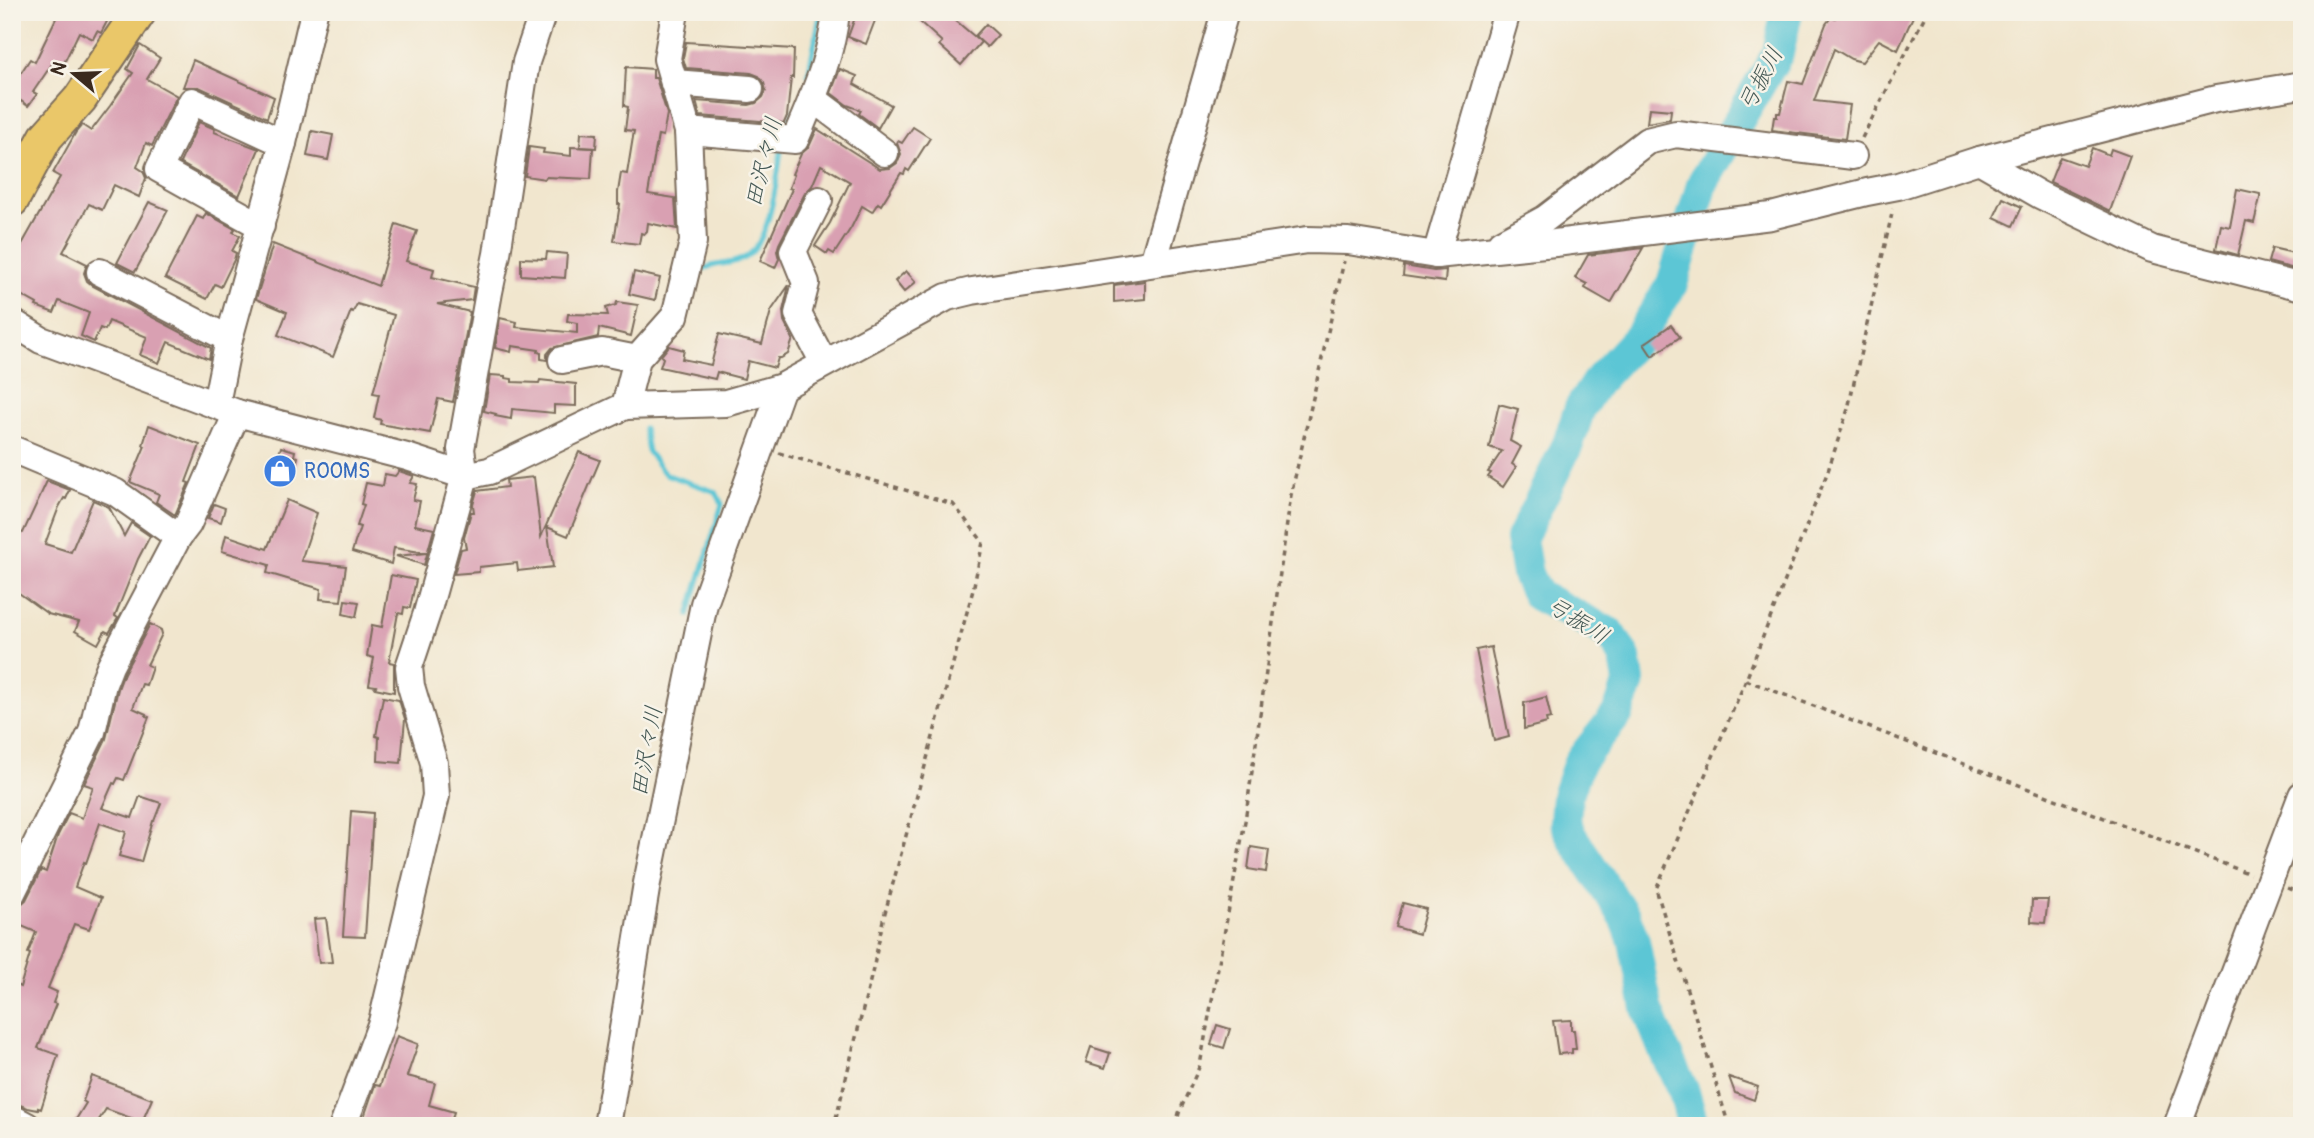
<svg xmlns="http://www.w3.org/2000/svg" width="2314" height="1138" font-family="Pangolin,'Klee One',sans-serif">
	<rect width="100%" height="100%" fill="#f7f3e8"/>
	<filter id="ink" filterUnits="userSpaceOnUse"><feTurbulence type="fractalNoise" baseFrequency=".0143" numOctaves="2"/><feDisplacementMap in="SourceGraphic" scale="14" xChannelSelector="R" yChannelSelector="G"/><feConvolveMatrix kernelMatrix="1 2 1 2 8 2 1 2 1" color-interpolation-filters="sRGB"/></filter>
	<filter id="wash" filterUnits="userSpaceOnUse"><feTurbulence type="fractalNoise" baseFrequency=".00686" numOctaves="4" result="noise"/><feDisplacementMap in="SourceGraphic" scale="28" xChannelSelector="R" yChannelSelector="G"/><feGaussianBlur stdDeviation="1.57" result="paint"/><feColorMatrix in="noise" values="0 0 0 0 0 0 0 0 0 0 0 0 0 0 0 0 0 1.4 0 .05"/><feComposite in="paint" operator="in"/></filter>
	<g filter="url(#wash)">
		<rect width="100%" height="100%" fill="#f1e6ce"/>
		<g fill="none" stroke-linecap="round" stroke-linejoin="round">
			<!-- stream -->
			<g stroke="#5bc6d5" stroke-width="5">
				<path d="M808 74 821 12"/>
				<path d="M785 132 786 125 795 109"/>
				<path d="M695 275C715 259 728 268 746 257 772 240 777 174 782 145"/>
				<path d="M644 428 648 452 665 474 716 492 722 504 689 615"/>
			</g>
			<!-- river -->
			<path stroke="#5bc6d5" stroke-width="32" d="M1693 1126 1684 1092 1663 1048 1647 1008 1634 941 1625 917 1572 837 1565 822 1567 797 1579 762 1618 713 1629 681 1625 658 1611 634 1537 595 1527 574 1521 539 1568 444 1580 408 1596 383 1641 334 1672 284 1703 182 1778 53 1787 12"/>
		</g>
		<g id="blocks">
			<!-- building -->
			<g fill="#d9a0b2">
				<path d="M59 12H112L101 33 97 31 93 39 79 32 61 69 52 64 33 92 37 94 28 106 21 101 12 114V73L18 77 30 59 35 62Z"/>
				<path d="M857 12 876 18 866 44 848 37Z"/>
				<path d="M909 12H961L955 20 981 42 961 65 939 45 942 42Z"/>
				<path d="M1840 12H1915L1898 50 1879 40 1862 62 1851 59 1834 49 1814 101 1850 105 1845 139 1772 130 1774 117H1777V113H1780L1788 81 1803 84 1826 24 1832 16 1835 18Z"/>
				<path d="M986 24 998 35 987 47 975 36Z"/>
				<path d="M686 42 794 49 793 78H791L787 116 784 123 700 116 696 101 749 105 756 103 763 97 766 91 764 83 759 76 751 73 686 68 683 58Z"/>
				<path d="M140 45 160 58 147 79 177 96 152 146 146 143 137 167 143 171 146 178 139 197 114 185 102 210 89 204 63 252 87 264 84 273 87 281 93 286 211 348 209 359 168 342 159 363 140 355 147 337 109 321 105 330 100 328 94 342 81 336 89 313 59 301 54 313 36 306 37 304 12 290V262L60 177 53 173 76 132 82 125 91 131 110 106 133 73 127 69Z"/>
				<path d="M193 60 274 97 267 118 199 87H183Z"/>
				<path d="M626 67 653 69V78H656L667 114 663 136 658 135 648 194 675 198 677 229 648 223 647 231 644 234 641 233 639 244 614 241 620 204H618V192L621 173 627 174 634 131 625 130 628 107 624 106Z"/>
				<path d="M840 69 857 76 854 84 891 105 878 128 859 114 861 110 847 105 831 93Z"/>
				<path d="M1649 108 1671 110 1670 119 1647 123Z"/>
				<path d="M199 122 215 129 214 132 259 149 239 196 180 163Z"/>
				<path d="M913 127 930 138 909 171 906 169 904 174 901 173 881 205 878 203 872 212 862 206 851 228 834 254 829 251 827 254 815 246 830 223 850 182 821 165 812 186 805 193 779 244 777 251 779 259 775 268 760 261 792 189 789 188 794 175 792 174 801 154 809 147 817 129 880 169 890 168 897 163 901 154 897 143 898 141 902 143Z"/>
				<path d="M312 131 333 135 328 160 307 156Z"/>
				<path d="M581 133 597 134 596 148 580 147Z"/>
				<path d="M529 147 544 149 543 153 571 156V147L593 148 591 179 546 177 545 179 525 176Z"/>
				<path d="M2092 148 2109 155 2111 149 2130 156 2110 211 2050 182 2060 157 2085 166Z"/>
				<path d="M2237 189 2260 194V198L2254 223 2246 221 2238 255 2216 249 2221 225 2230 227Z"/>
				<path d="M2003 198 2022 207 2013 226 1994 217Z"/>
				<path d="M149 202 168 210 135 272 117 263Z"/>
				<path d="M206 213 235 229 233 232 240 236 232 251 236 253 234 260 221 287 215 284 207 299 165 278 197 216 203 219Z"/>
				<path d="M396 224 417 231 406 261 434 269 432 277 474 287 472 300 437 304 470 312 453 402 438 399 430 433 380 424 381 420 374 418 379 394 373 393 394 315 357 304 353 312 351 311 333 357 278 335 287 312 256 299 273 244 378 286Z"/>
				<path d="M1643 248 1611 303 1585 288 1587 284 1575 278 1588 255Z"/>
				<path d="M2272 248 2302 255V271L2268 262Z"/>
				<path d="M547 252 567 254 565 278 521 275V258L546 259Z"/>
				<path d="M1404 266 1434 271 1446 270 1445 282 1403 276Z"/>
				<path d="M906 271 916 282 904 292 895 281Z"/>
				<path d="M634 272 660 278 655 300 629 294Z"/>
				<path d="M1145 281V299L1114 302V285Z"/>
				<path d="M789 285 783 311 784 321 793 339 788 354 781 358H778L775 368 748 361 744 379 717 372 715 379 660 367 663 358 661 356 669 346 684 350 682 359 711 365 719 334 762 344 771 311Z"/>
				<path d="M617 302 638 305 631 336 599 328 598 337 552 348 547 354V360L541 359V353L538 352 539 350 512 346 511 352 495 348 500 318 517 322 516 327 577 333V323L567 321 568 314 608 315 606 308 616 305Z"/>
				<path d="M1671 325 1680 337 1652 356 1644 344Z"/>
				<path d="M490 375 505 376V378L512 379V382L539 383 540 380 576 384V406L554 405V413L512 409 511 419 495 416 496 414 484 411Z"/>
				<path d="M1499 404 1518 409 1510 441 1521 447 1512 464 1516 467 1503 487 1488 477 1491 473 1488 472 1502 451 1489 447Z"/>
				<path d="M149 425 200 445 186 482 189 483 175 515 156 502 159 494 130 482 145 446 143 445Z"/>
				<path d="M281 447 295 451 294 456 298 457 292 482 273 476Z"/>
				<path d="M579 452 600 460 568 536 547 527 553 567 518 571 517 563 479 567V572L454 574 461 549 466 548 464 538 471 512H474L473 505 477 491 507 487 506 480 534 477 541 537Z"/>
				<path d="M399 471 414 476 410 483 417 484 413 500 420 501 415 525 434 529 424 565 396 556 427 553 394 548 391 564 352 552 360 527 357 526 364 505 361 504 366 483 383 486 385 474 395 476Z"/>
				<path d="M47 481 70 490 66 499 64 498 59 507 45 544 71 552 93 500 109 507 124 536 131 523 150 536 138 559 115 616 118 618 109 633 105 631 98 644 75 631 79 622 48 614 12 588V531L23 533Z"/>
				<path d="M287 500 317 513 301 561 346 566 341 601 320 599 321 589 267 573 269 565 222 551 226 535 267 549Z"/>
				<path d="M214 504 225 508 221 522 208 518Z"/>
				<path d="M391 575 416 580 410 608 404 607 403 614 398 613 389 662 394 663V692L375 688 376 686 369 685 374 658 367 656 372 625 382 627Z"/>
				<path d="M345 600 359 602 356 617 343 614Z"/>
				<path d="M150 624 161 630 162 634 147 665 152 667 146 685 142 684 133 708 146 714V716L149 717 124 780 118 778 115 784 113 783 102 808 132 818 140 796 161 803 154 821H153L141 862 119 856 126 832 100 823 86 863 84 862 75 887 101 898 89 929 74 924 48 988 57 992 53 1003 56 1004 38 1048 58 1055 41 1109 38 1108V1110L28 1108 12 1102V983L20 987 30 954 28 953 36 932 12 922 18 907 26 900 41 870 46 872 58 835 69 813 82 818 93 787 84 784 106 739 118 689 124 673Z"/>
				<path d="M1491 647 1509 737 1494 741 1476 650Z"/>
				<path d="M383 697 399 700 405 719 401 763 378 761 379 737 376 736Z"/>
				<path d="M1546 697 1551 718 1546 719 1547 723 1524 729V703Z"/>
				<path d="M351 811 373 813 365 937 343 936Z"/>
				<path d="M1251 847 1269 850 1266 872 1248 869Z"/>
				<path d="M2032 900H2048L2045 923 2031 922Z"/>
				<path d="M1403 903 1426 909 1419 934 1396 927Z"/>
				<path d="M326 918 332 962 319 963 314 919Z"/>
				<path d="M1571 1020V1030H1574L1576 1049H1572V1053L1558 1054 1553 1021Z"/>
				<path d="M1217 1025 1230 1029 1224 1048 1211 1044Z"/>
				<path d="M397 1036 418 1044 407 1076 435 1083 429 1105 454 1112 450 1126H361L375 1085 380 1086Z"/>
				<path d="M1091 1047 1110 1053 1105 1068 1086 1062Z"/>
				<path d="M92 1076 152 1099 142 1122 106 1109 95 1126H72L86 1103 83 1101Z"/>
				<path d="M1729 1077 1758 1087 1754 1100 1735 1093Z"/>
			</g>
		</g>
	</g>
	<g filter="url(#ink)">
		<use href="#blocks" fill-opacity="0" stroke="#7b6c5c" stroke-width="2"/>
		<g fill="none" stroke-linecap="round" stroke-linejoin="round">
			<defs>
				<g id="minor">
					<path d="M674 83 750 89"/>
					<path d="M812 98 885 153"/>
					<path d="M688 131 795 140C812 99 832 56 836 12"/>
					<path d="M1979 160 2040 195 2152 249 2302 287"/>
					<path d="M819 200 793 251 806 283 798 314 824 363"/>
					<path d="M261 226 159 169 192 101 283 143"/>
					<path d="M1501 243 1545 219 1647 141 1676 134 1853 156"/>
					<path d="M1436 255 1507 12"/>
					<path d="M1153 263 1225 12"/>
					<path d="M100 272 229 339"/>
					<path d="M12 322 41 340 237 413 407 457 465 476 489 471 625 406 726 403 782 387 947 297 972 291 1307 240 1348 241 1436 255 1555 243 1771 216 1867 192 1898 186 1979 160 2216 99 2302 85"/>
					<path d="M562 360 602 352 637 359"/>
					<path d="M216 404 229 339 283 143 314 12"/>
					<path d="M625 406 637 359 675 316 693 242 688 131 667 59 675 12"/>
					<path d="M12 449 115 492 178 537"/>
					<path d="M12 893 92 732 103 684 110 666 178 537 188 524 237 413"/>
					<path d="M12 1118 27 1126"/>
					<path d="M343 1126 382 1022 436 796 434 763 411 686 409 667 427 613 465 476 461 449 489 292 497 254 526 62 543 12"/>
					<path d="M607 1126 647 883 704 604 782 387"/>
					<path d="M2177 1126 2302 795"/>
				</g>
				<path id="major" d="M12 200 46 137 80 99 139 12"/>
			</defs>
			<!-- minor casing -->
			<use href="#minor" stroke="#7b6c5c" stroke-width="30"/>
			<!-- major casing -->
			<use href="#major" stroke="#7b6c5c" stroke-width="37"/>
			<!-- path -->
			<g stroke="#7b6c5c" stroke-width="3.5" stroke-dasharray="5 5" stroke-linecap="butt">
				<path d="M1862 138 1927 12"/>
				<path d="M779 453 953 504 983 542 973 590 883 920 874 965 834 1126"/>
				<path d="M1746 680 2250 874"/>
				<path d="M2287 888 2302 894"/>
				<path d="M1176 1126 1179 1113 1200 1065 1245 821 1291 495 1344 261"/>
				<path d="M1729 1126 1656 889 1746 680 1828 471 1848 409 1893 209"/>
			</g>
			<!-- minor -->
			<use href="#minor" stroke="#fff" stroke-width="26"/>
			<!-- major -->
			<use href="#major" stroke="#eac769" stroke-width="33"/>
		</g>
	</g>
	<!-- icons -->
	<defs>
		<symbol id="shop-disc" viewBox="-11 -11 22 22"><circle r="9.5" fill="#3f7fe0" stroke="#f7f3e8"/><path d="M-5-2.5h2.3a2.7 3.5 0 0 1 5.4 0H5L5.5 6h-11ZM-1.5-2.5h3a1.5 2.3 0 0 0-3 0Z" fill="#fff"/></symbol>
	</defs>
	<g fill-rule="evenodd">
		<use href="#shop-disc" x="261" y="452" width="38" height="38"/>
	</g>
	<g text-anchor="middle" stroke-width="5" stroke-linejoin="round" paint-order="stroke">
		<!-- shop labels -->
		<g font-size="21" fill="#366cbe" stroke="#f7f3e8" text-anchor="start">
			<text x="304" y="478">ROOMS</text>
		</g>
		<!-- water labels -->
		<g font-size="23" font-style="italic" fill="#455955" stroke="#f7f3e8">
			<text transform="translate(1760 79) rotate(-62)" y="8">弓振川</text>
			<text transform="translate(763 162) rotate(-76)" y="8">田沢々川</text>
			<text transform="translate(1578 620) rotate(32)" y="8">弓振川</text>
			<text transform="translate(646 751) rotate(-80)" y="8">田沢々川</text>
		</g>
	</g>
	<!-- margin -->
	<rect width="2314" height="1138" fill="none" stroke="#f7f3e8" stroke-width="42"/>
	<!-- north arrow -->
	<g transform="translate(74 74) rotate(289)" stroke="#f7f3e8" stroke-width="5" paint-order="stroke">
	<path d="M0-5L12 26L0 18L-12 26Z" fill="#3b2a1e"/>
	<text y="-10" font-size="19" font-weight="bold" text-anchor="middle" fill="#3b2a1e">N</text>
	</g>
</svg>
